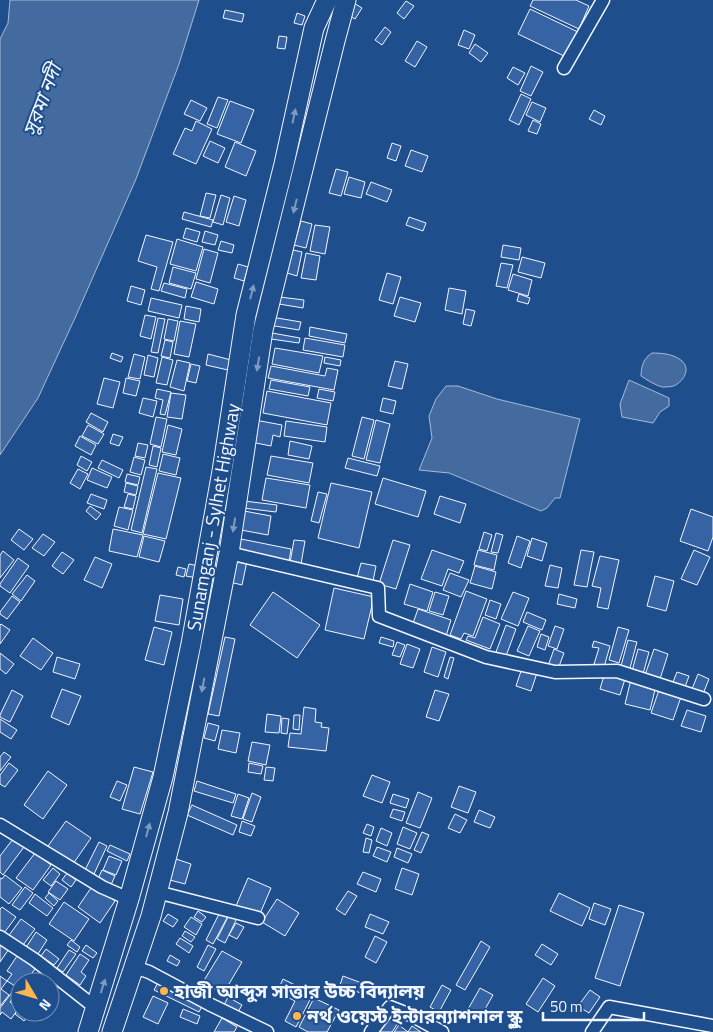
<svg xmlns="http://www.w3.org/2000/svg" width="713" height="1032" font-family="'Titillium Web','Noto Sans Bengali',sans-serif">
	<rect width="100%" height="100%" fill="#1f4e8c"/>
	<!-- water -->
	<g fill="#446ba0" stroke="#a8bbd7">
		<path d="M10 0H199L179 64 136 179 75 318 38 398 0 455V39L8 23Z"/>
		<path d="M652 353C662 353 674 354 682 361 690 368 685 379 677 384 674 387 667 387 662 387 655 385 647 380 641 376 641 366 644 358 652 353Z"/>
		<path d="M629 380 669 398V406L660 412 653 423 622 417 620 404Z"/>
		<path d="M446 386H458L497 399 580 419 560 498H555L547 508 541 511 449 473 419 470 432 438 429 416 436 399Z"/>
	</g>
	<!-- building -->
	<g fill="#3563a3" stroke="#f2f6ff">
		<path d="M533 0H576L589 6 579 29 530 6Z"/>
		<path d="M406 1 414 6 404 19 397 13Z"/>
		<path d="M354 3 362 8 355 19 346 14Z"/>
		<path d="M530 9 578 32 566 57 518 34Z"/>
		<path d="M225 10 244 14 242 22 223 18Z"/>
		<path d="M297 13 305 16 302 25 294 23Z"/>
		<path d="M385 27 391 32 382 45 375 40Z"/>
		<path d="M464 30 475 35 469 49 458 45Z"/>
		<path d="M279 36 287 37 285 49 277 48Z"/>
		<path d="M417 41 427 47 415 67 405 61Z"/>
		<path d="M475 44 488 53 481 62 469 53Z"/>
		<path d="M531 66 543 72 531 96 520 91Z"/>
		<path d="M513 67 525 73 518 85 507 78Z"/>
		<path d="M521 94 531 99 519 125 509 120Z"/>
		<path d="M218 97 228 100 217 128 207 124Z"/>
		<path d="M191 100 207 108 200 121 184 114Z"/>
		<path d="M230 101 254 110 241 143 217 134Z"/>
		<path d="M532 102 546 108 540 122 526 115Z"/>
		<path d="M594 110 605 116 601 125 589 119Z"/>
		<path d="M533 120 541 124 537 134 528 131Z"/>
		<path d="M196 121 212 129 196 164 173 154 185 128 192 131Z"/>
		<path d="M210 141 225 148 218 163 203 156Z"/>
		<path d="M235 142 256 151 246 176 225 167Z"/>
		<path d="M392 143 401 146 396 161 387 158Z"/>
		<path d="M411 150 428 156 422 172 405 166Z"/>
		<path d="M336 169 348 172 341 196 329 193Z"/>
		<path d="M349 177 365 182 361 198 344 194Z"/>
		<path d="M371 182 392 190 387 202 366 194Z"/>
		<path d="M206 193 216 195 210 218 200 216Z"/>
		<path d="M221 195 230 198 223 225 213 222Z"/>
		<path d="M234 196 246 200 239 226 226 222Z"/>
		<path d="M184 212 213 220 211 227 182 219Z"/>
		<path d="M409 217 426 223 423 231 406 225Z"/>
		<path d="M301 221 312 224 306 248 294 245Z"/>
		<path d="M315 225 330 227 325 254 310 251Z"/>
		<path d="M186 228 200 232 197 242 183 238Z"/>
		<path d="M205 231 218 235 215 245 202 242Z"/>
		<path d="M146 235 173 242 159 291 151 289 157 267 138 261Z"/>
		<path d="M177 239 203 247 196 271 170 264Z"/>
		<path d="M221 241 234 245 232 253 218 250Z"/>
		<path d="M503 245 521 248 519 260 501 257Z"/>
		<path d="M204 249 218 253 210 283 196 279Z"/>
		<path d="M293 250 302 252 297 276 287 273Z"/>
		<path d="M306 253 320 256 316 280 301 278Z"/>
		<path d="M522 257 545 263 541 278 518 272Z"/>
		<path d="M501 263 513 265 507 288 496 286Z"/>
		<path d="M238 264 248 267 244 281 234 278Z"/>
		<path d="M173 267 196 273 191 289 169 283Z"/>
		<path d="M387 273 401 277 393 304 379 300Z"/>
		<path d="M513 274 532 280 528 296 508 290Z"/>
		<path d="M196 282 218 289 214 304 191 297Z"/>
		<path d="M164 283 187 289 185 298 161 291Z"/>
		<path d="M131 286 145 290 141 305 127 301Z"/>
		<path d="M449 288 466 291 462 314 445 310Z"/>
		<path d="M519 294 530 298 528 304 517 301Z"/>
		<path d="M280 297 304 300 303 308 279 304Z"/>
		<path d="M400 297 421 303 415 322 394 316Z"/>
		<path d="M151 298 182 305 179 318 148 311Z"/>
		<path d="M186 306 201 309 199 322 184 319Z"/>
		<path d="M466 309 475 311 471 326 463 324Z"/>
		<path d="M145 315 156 317 151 339 140 336Z"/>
		<path d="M271 317 301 322 299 330 269 325Z"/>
		<path d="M158 318 165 319 158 353 151 352Z"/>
		<path d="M168 319 178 321 174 341 164 339Z"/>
		<path d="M180 321 196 324 189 357 174 354Z"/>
		<path d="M310 327 347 334 345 343 309 336Z"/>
		<path d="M272 333 300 338 299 343 271 339Z"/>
		<path d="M305 338 345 345 343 357 303 350Z"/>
		<path d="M165 340 173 342 170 358 161 356Z"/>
		<path d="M275 348 323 356 319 373 272 364Z"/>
		<path d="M112 353 123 357 121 362 110 358Z"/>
		<path d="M134 354 145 357 140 379 128 377Z"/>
		<path d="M208 354 231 360 228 370 206 365Z"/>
		<path d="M148 355 158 358 154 377 144 375Z"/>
		<path d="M162 357 173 360 167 385 156 383Z"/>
		<path d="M325 357 341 360 340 366 324 363Z"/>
		<path d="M177 360 190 363 184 391 170 387Z"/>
		<path d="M395 361 408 364 402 389 388 386Z"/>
		<path d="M191 364 200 366 196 383 187 381Z"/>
		<path d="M271 366 325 376 327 368 338 370 334 390 268 378Z"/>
		<path d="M104 378 120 382 113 408 97 404Z"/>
		<path d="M126 378 140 381 136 396 123 393Z"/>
		<path d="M271 380 310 387 308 396 269 389Z"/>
		<path d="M157 389 171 392 165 415 160 414 163 400 155 398Z"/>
		<path d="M319 389 335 392 333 401 317 398Z"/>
		<path d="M267 391 331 403 327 425 263 413Z"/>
		<path d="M171 393 186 395 182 419 167 417Z"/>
		<path d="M143 398 157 401 153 417 139 413Z"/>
		<path d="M383 398 396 401 393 414 380 411Z"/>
		<path d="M91 413 108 422 103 432 86 422Z"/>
		<path d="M156 417 167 419 161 447 150 444Z"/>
		<path d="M362 417 374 420 364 459 352 456Z"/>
		<path d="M255 420 282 425 280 437 273 435 271 446 251 442Z"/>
		<path d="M376 420 390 424 380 463 366 460Z"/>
		<path d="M286 421 327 427 325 442 284 436Z"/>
		<path d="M88 425 104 434 98 444 82 436Z"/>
		<path d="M168 425 182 429 176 455 162 452Z"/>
		<path d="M113 434 123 437 119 446 110 443Z"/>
		<path d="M80 436 96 445 91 455 75 446Z"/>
		<path d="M290 441 312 446 309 459 288 455Z"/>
		<path d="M138 443 148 445 145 458 135 456Z"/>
		<path d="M153 446 161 448 157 467 149 465Z"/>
		<path d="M163 454 180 458 176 475 159 471Z"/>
		<path d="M81 456 92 462 87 471 77 465Z"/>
		<path d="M271 456 313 463 309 483 267 475Z"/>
		<path d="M134 457 145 460 141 475 130 472Z"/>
		<path d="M348 458 380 466 377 476 345 468Z"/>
		<path d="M102 460 123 470 119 478 98 468Z"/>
		<path d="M146 467 157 469 142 533 131 530Z"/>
		<path d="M92 468 112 477 107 488 87 480Z"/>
		<path d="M78 469 88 474 80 489 70 483Z"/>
		<path d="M158 473 181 478 166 539 143 534Z"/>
		<path d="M127 474 140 477 138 485 125 482Z"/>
		<path d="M266 478 310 485 306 508 262 500Z"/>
		<path d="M383 478 426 491 418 517 375 504Z"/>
		<path d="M126 483 138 486 136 495 124 492Z"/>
		<path d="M331 483 372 492 359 548 318 538Z"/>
		<path d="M318 492 327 494 319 523 311 521Z"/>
		<path d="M91 494 107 500 104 509 87 503Z"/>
		<path d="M128 494 136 496 133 509 124 507Z"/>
		<path d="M440 496 466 504 460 523 434 514Z"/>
		<path d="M244 501 277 505 276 512 243 508Z"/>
		<path d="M90 506 101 514 96 520 86 511Z"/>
		<path d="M119 507 133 510 128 530 114 526Z"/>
		<path d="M691 509 713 517V537L708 551 680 541Z"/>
		<path d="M244 511 271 516 268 535 241 530Z"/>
		<path d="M19 529 33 539 24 550 11 540Z"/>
		<path d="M113 529 143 535 137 557 109 551Z"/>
		<path d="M484 532 492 535 487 551 479 549Z"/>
		<path d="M496 533 503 535 498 553 491 552Z"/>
		<path d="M43 534 55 542 44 556 32 548Z"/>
		<path d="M144 536 165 541 159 562 139 557Z"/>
		<path d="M517 536 530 541 521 568 508 563Z"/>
		<path d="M532 538 547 543 542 561 527 556Z"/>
		<path d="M241 539 291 549 289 562 239 552Z"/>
		<path d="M294 540 305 541 301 564 290 563Z"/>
		<path d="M393 540 410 545 396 589 379 584Z"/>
		<path d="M432 550 464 561 459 573 448 569 442 586 421 579Z"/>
		<path d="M478 550 497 555 494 570 474 565Z"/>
		<path d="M581 550 594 552 587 587 574 585Z"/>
		<path d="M694 550 710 557 697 585 681 579Z"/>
		<path d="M3 551 14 560 0 578V555Z"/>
		<path d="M62 552 74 560 63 574 52 566Z"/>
		<path d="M600 556 619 560 608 609 597 607 601 588 592 586Z"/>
		<path d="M95 557 112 564 102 588 84 580Z"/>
		<path d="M18 558 29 566 10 593 0 586V584Z"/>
		<path d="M236 559 247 561 242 585 230 582Z"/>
		<path d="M361 563 376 566 373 581 357 578Z"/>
		<path d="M189 564 199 566 197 578 186 576Z"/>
		<path d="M550 565 562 568 558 588 545 586Z"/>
		<path d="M475 566 496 572 492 589 470 583Z"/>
		<path d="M178 567 186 569 184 577 176 575Z"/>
		<path d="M450 573 469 580 461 597 443 590Z"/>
		<path d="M27 575 35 581 21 601 12 594Z"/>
		<path d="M655 576 674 581 666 611 647 606Z"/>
		<path d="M410 584 433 592 427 611 404 604Z"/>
		<path d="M334 588 374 597 364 639 325 630Z"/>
		<path d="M466 591 487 599 473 636 464 633 461 639 450 635Z"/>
		<path d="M273 592 320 625 297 658 250 625Z"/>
		<path d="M435 592 449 596 443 615 429 611Z"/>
		<path d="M513 592 529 598 518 626 501 619Z"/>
		<path d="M559 594 577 599 575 608 557 604Z"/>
		<path d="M160 595 183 599 179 625 155 621Z"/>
		<path d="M12 596 20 602 7 619 0 614V612Z"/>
		<path d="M490 600 501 604 496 619 485 615Z"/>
		<path d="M418 609 451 620 446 636 412 626Z"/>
		<path d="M527 612 546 620 542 630 523 622Z"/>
		<path d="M483 617 500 624 490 649 466 640 468 636 475 638Z"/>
		<path d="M1 624 10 630 0 644V625Z"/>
		<path d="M506 625 516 629 506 656 496 652Z"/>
		<path d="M528 626 540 631 529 656 517 651Z"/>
		<path d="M555 626 564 629 557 649 548 646Z"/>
		<path d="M154 627 172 632 164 665 145 660Z"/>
		<path d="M618 627 629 630 619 663 609 660Z"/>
		<path d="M541 634 549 637 545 650 537 647Z"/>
		<path d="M225 637 235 639 219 716 208 714Z"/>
		<path d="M381 637 394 641 393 647 379 643Z"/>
		<path d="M33 638 53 653 41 670 20 656Z"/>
		<path d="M628 640 637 642 630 668 621 666Z"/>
		<path d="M594 641 610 646 604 667 594 664 599 648 592 647Z"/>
		<path d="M397 642 405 645 400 657 392 655Z"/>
		<path d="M407 644 420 649 413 668 400 664Z"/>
		<path d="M432 647 446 652 438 677 424 672Z"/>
		<path d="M554 649 564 653 558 669 548 666Z"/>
		<path d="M638 649 649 652 643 674 632 671Z"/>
		<path d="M654 649 668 654 660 679 645 675Z"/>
		<path d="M0 653 14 664 6 674 0 669Z"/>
		<path d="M57 657 80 664 75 679 53 672Z"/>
		<path d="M450 657 454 658 448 679 444 677Z"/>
		<path d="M524 662 539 667 531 691 516 686Z"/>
		<path d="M605 672 625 679 620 695 600 689Z"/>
		<path d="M677 672 689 676 685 687 673 682Z"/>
		<path d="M698 674 709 679 703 694 692 689Z"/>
		<path d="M631 679 656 686 650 710 625 704Z"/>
		<path d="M660 687 682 694 673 720 651 713Z"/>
		<path d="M62 689 81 696 69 725 51 717Z"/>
		<path d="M12 690 23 696 10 722 0 717V715Z"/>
		<path d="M435 690 449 694 439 721 426 717Z"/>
		<path d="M304 707 316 709 315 722 322 723 321 727 329 728 326 751 288 747 290 733 301 734Z"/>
		<path d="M687 710 706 716 701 732 681 726Z"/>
		<path d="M267 714 281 716 279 733 265 732Z"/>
		<path d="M294 715H300L299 730 293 729Z"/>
		<path d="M282 718 289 719 287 734 281 733Z"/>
		<path d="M0 719 17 730 11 739 0 732Z"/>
		<path d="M208 723 219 726 215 741 204 738Z"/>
		<path d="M222 730 240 733 236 753 218 749Z"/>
		<path d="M252 742 270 745 266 765 248 761Z"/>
		<path d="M4 752 11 757 0 771V757Z"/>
		<path d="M9 763 18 770 5 787 0 784V775Z"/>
		<path d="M249 763 263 766 261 774 248 772Z"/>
		<path d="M134 767 153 772 140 814 122 809Z"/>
		<path d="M266 767 275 768 273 781 264 780Z"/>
		<path d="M48 771 67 785 43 819 24 805Z"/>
		<path d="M372 775 390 782 382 803 363 796Z"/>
		<path d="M117 781 127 785 120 801 110 797Z"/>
		<path d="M197 781 236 794 233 803 194 791Z"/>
		<path d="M459 786 476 792 468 813 451 807Z"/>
		<path d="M418 792 432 798 420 828 406 823Z"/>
		<path d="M252 793 261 797 252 822 243 819Z"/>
		<path d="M238 794 249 798 242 819 231 816Z"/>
		<path d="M393 794 409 799 406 808 390 803Z"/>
		<path d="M192 805 237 825 233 835 187 815Z"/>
		<path d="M393 809 405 812 402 821 390 817Z"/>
		<path d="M479 810 495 817 490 828 474 822Z"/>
		<path d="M455 814 467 820 460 833 448 828Z"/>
		<path d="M66 821 91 838 73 864 48 846Z"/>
		<path d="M242 821 255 826 251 836 239 832Z"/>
		<path d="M367 824 374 827 371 836 363 833Z"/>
		<path d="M403 827 417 833 410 849 397 844Z"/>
		<path d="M381 828 392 833 387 846 376 841Z"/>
		<path d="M422 832 429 835 421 853 414 850Z"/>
		<path d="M366 838 372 840 369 853 363 852Z"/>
		<path d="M13 839 24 847 3 875 0 872V856Z"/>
		<path d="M99 842 107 846 94 874 85 870Z"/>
		<path d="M110 845 130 854 127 861 107 851Z"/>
		<path d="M377 847 391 852 387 862 373 856Z"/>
		<path d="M397 848 412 854 408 863 394 857Z"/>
		<path d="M35 853 51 865 33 890 16 878Z"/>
		<path d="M109 856 122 861 116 875 103 870Z"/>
		<path d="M176 859 191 864 185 884 170 880Z"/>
		<path d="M53 868 60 874 51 886 43 880Z"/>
		<path d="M402 868 419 874 412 895 395 889Z"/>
		<path d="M102 870 115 876 110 887 97 881Z"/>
		<path d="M363 872 381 879 376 892 357 884Z"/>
		<path d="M67 873 76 880 71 887 62 880Z"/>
		<path d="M5 875 22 888 9 904 0 897V878L2 879Z"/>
		<path d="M248 878 271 888 259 916 236 906Z"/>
		<path d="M56 881 68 889 60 900 48 892Z"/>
		<path d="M93 885 115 901 100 923 78 907Z"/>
		<path d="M25 887 33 893 20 910 12 905Z"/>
		<path d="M348 891 357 896 345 915 336 909Z"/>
		<path d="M49 893 58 901 54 906 45 898Z"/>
		<path d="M559 893 590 908 582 926 550 911Z"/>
		<path d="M35 894 53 908 47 916 29 903Z"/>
		<path d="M277 899 299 913 285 936 262 922Z"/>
		<path d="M64 902 89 919 74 941 49 924Z"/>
		<path d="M594 903 611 909 605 925 589 919Z"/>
		<path d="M619 905 644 913 620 986 595 978Z"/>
		<path d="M2 907 16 917 1 937 0 936V909Z"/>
		<path d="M198 911 206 917 202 922 194 917Z"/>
		<path d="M220 912 228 916 213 944 206 940Z"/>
		<path d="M230 913 238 916 225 943 217 939Z"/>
		<path d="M168 914 178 920 173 927 163 921Z"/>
		<path d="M370 914 389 922 383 934 365 927Z"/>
		<path d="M191 917 202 924 196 935 184 927Z"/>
		<path d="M21 919 35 929 20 949 7 938Z"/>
		<path d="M236 923 244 927 237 939 229 935Z"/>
		<path d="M185 931 195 937 191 942 182 936Z"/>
		<path d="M36 932 47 940 36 957 25 949Z"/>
		<path d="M375 936 387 942 376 963 365 957Z"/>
		<path d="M180 938 193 946 189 953 176 944Z"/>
		<path d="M71 940 80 947 77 952 67 945Z"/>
		<path d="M481 941 490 947 465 990 456 985Z"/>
		<path d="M0 943 9 949 0 962Z"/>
		<path d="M542 944 558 954 551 965 535 955Z"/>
		<path d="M86 945 97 953 93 958 82 951Z"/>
		<path d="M208 945 216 949 204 971 197 967Z"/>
		<path d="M46 949 59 959 54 965 41 956Z"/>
		<path d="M69 950 76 954 63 972 57 968Z"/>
		<path d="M222 951 242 962 223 994 203 982Z"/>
		<path d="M19 953 37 966 26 982H20V989L7 981 12 974 7 971Z"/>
		<path d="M80 954 89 960 81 972 86 976 80 985 66 975Z"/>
		<path d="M170 955 180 961 177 966 167 961Z"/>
		<path d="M162 975 207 997 199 1012 154 990Z"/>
		<path d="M0 976 7 981 1 989 9 995 0 1006Z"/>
		<path d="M343 976 367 985 363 994 340 985Z"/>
		<path d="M543 978 555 986 538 1012 526 1004Z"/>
		<path d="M283 979 313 994 296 1027 285 1021 295 1001 277 992Z"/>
		<path d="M442 985 451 990 439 1012 430 1007Z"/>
		<path d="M480 988 493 995 480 1018 467 1011Z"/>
		<path d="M590 990 600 997 589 1013 578 1006Z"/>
		<path d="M13 991 16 994 10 1002 18 1009 11 1019 2 1012 0 1015V1008Z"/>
		<path d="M153 996 168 1003 158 1024 143 1017Z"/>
		<path d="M228 997 242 1005 238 1012 224 1005Z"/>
		<path d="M314 998 339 1010 327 1032H308L299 1027Z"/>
		<path d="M390 1002 405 1012 392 1032H370Z"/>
		<path d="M20 1009V1012H25L29 1015 24 1021 15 1014Z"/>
		<path d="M183 1009 200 1016 197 1024 180 1017Z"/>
		<path d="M222 1018 237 1027 234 1032H214Z"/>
		<path d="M399 1025 408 1032 412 1026 421 1032H394Z"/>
	</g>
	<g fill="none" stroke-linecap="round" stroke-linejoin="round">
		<defs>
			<g id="street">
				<path d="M564 68 603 0"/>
				<path d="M229 553 378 588 379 616 486 657 555 672 617 671 704 699"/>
				<path d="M0 825 102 887 129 899"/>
				<path d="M157 892 258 918"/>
				<path d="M0 937 35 960 96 1008"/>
				<path d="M134 967 149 972 209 1004 267 1032"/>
				<path d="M371 1032 390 1007 413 1016 442 1032"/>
				<path d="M592 1032 609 1007 713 1026"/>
			</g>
			<g id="primary">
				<path d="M88 1032 129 899 163 777 191 644 222 471 246 315 284 164 314 28 327 0"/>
				<path d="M112 1032 151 916 178 813 229 553 263 330 335 41 346 0"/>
			</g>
		</defs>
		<!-- street casing -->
		<use href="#street" stroke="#f2f6ff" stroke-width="15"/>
		<!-- primary casing -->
		<use href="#primary" stroke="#f2f6ff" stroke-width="21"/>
		<!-- street -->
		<use href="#street" stroke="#1f4e8c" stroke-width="12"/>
		<!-- primary -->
		<use href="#primary" stroke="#1f4e8c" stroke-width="19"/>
	</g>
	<!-- one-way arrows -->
	<defs><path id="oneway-solid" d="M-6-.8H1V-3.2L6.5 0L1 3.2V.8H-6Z" transform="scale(1.25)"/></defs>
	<g fill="#7e9ac0">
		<use href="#oneway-solid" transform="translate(294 116) rotate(-78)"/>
		<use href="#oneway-solid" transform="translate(295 206) rotate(104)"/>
		<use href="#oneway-solid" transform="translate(252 292) rotate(-76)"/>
		<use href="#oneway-solid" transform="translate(258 364) rotate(99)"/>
		<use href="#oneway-solid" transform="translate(234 525) rotate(99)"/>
		<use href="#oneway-solid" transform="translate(203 685) rotate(101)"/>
		<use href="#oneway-solid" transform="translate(148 830) rotate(-75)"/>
		<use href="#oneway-solid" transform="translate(103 986) rotate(-72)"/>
	</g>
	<!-- markers -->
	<g fill="#ffb74d" stroke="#1f4e8c" stroke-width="2">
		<circle cx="164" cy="991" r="5"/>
		<circle cx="297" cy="1016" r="5"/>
	</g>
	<g text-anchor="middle" stroke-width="4" stroke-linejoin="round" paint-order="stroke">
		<!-- street labels -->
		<g font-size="19" fill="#f2f6ff" stroke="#1f4e8c">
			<text transform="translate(213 517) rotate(-80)" y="7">Sunamganj - Sylhet Highway</text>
		</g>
		<!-- poi labels -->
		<g font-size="19" font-weight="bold" fill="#f2f6ff" stroke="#1f4e8c" text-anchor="start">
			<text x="174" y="998">হাজী আব্দুস সাত্তার উচ্চ বিদ্যালয়</text>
			<text x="307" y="1023">নর্থ ওয়েস্ট ইন্টারন্যাশনাল স্কুল</text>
		</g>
		<!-- water labels -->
		<g font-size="20" font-style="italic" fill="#f2f6ff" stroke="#1f4e8c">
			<text transform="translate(42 100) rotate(-69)" y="7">সুরমা নদী</text>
		</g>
	</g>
	<!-- north arrow -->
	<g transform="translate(35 997) rotate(128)"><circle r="24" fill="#1f4e8c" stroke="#7391ba"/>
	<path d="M0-4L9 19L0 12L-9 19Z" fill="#ffb74d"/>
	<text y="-8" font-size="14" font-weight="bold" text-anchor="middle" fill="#f2f6ff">N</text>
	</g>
	<!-- scale -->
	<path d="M543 1012v8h101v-8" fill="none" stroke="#f2f6ff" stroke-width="2.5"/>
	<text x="550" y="1012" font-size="15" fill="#f2f6ff" stroke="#1f4e8c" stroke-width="4" paint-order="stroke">50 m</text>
</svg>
